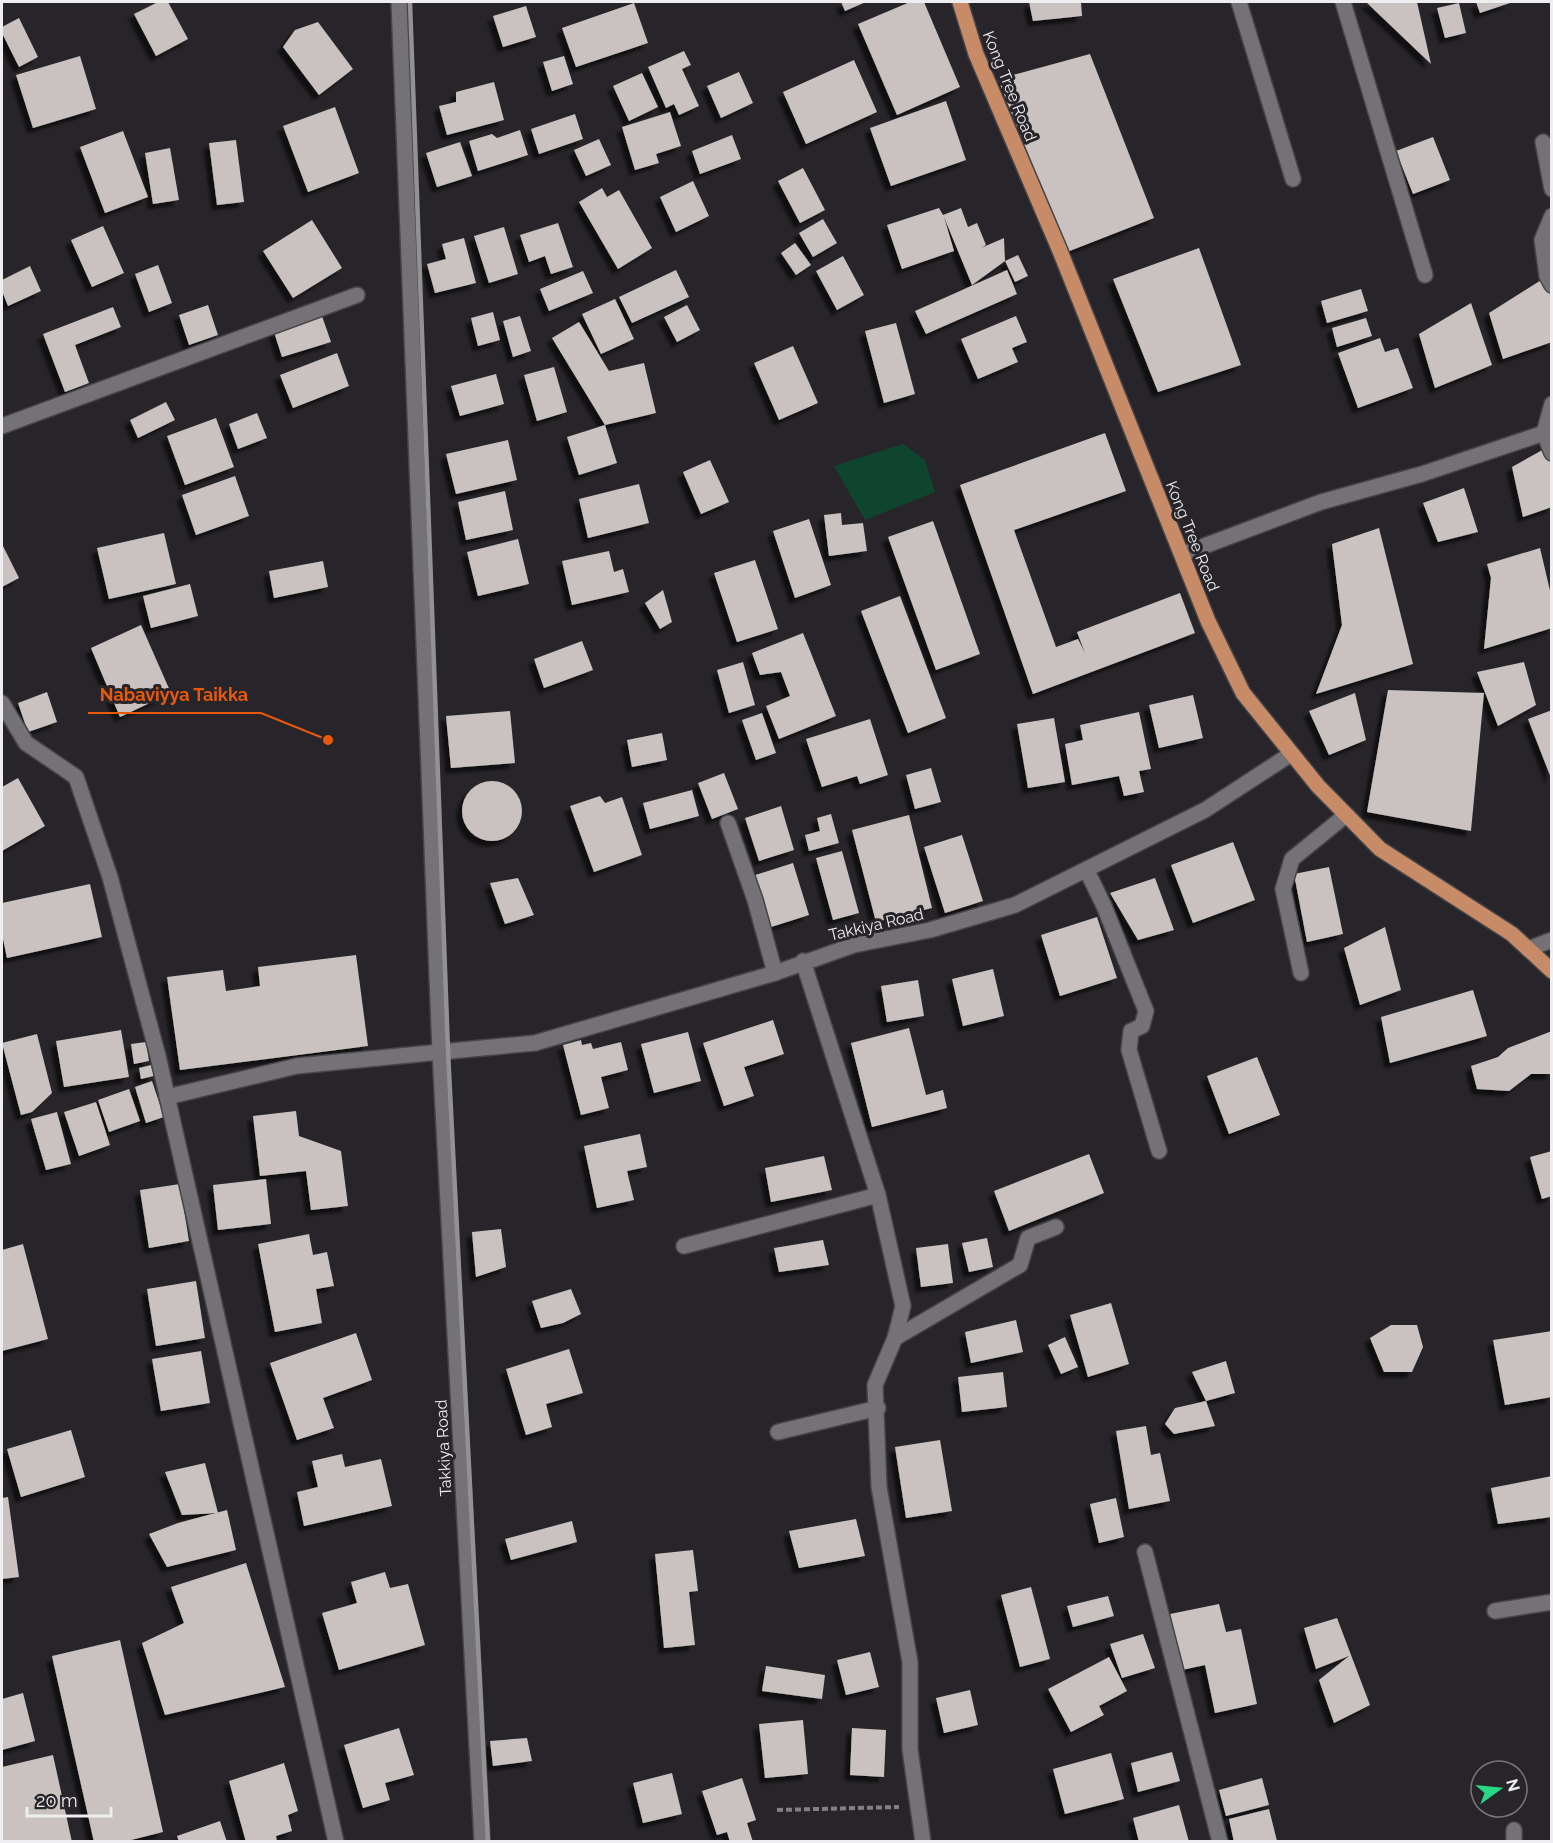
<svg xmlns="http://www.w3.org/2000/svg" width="1553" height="1843" font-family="Raleway,sans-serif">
	<defs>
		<filter id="shadow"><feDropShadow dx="-5.5" dy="5.5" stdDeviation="1.5" flood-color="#0009"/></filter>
	</defs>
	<rect width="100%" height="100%" fill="#272529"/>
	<!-- green -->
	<path fill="#0f452e" d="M903 444 925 460 935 492 865 520 834 466Z"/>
	<!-- building -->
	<g fill="#c9c2c1" filter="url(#shadow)">
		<path d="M158 2H168L188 39 156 56 134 14Z"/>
		<path d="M841 2H866L845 11Z"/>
		<path d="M910 2H924L960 87 897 115 858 24Z"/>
		<path d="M1029 2H1081L1082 16 1033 21Z"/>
		<path d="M1366 2H1417L1431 64Z"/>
		<path d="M1476 2H1513L1480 13Z"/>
		<path d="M634 3 648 43 576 67 562 28Z"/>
		<path d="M1459 3 1466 33 1445 38 1437 8Z"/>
		<path d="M526 6 536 37 503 47 493 16Z"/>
		<path d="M19 18 38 57 19 67 2 33V27Z"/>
		<path d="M318 22 353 69 319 95 283 47 295 30Z"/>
		<path d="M684 51 691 65 682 69 699 106 679 115 674 104 666 108 648 67Z"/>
		<path d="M1090 54 1154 218 1067 252 998 79Z"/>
		<path d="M80 56 96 109 33 128 16 75Z"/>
		<path d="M564 56 573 84 552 91 543 62Z"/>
		<path d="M854 60 877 112 806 144 783 92Z"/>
		<path d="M739 72 753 103 721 118 707 86Z"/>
		<path d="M642 73 658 107 629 121 613 86Z"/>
		<path d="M494 82 504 120 447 135 439 106 456 102V92Z"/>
		<path d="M946 101 966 160 891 186 870 128Z"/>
		<path d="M335 107 359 173 308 192 283 126Z"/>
		<path d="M670 112 681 146 656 154 659 163 635 170 622 127Z"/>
		<path d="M575 114 583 139 539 154 531 129Z"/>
		<path d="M520 130 528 155 478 171 469 141 492 134 497 138Z"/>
		<path d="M123 131 148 197 105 213 80 147Z"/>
		<path d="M732 135 741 159 700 174 692 151Z"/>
		<path d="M1433 137 1450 180 1413 194 1396 151Z"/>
		<path d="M599 139 611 165 586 176 574 150Z"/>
		<path d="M236 140 244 202 217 205 209 143Z"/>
		<path d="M460 142 472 176 437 187 426 153Z"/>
		<path d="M170 148 179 200 153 204 145 153Z"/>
		<path d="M803 168 825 210 800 223 778 181Z"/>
		<path d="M693 181 709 216 676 232 660 197Z"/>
		<path d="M602 188 607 197 619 190 652 248 618 269 579 202Z"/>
		<path d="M939 208 943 215 961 208 968 227 977 223 986 245 981 248 1004 238 1005 261 1018 255 1028 276 1015 282 1005 261 972 285 944 217 954 251 902 269 887 225Z"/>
		<path d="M823 219 837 243 813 257 799 233Z"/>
		<path d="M312 220 342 268 293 298 263 251Z"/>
		<path d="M558 223 573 267 551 274 545 256 529 262 520 235Z"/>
		<path d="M103 226 124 273 92 287 71 240Z"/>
		<path d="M504 227 518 274 489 283 474 236Z"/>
		<path d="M464 238 476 283 435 293 427 264 446 259 442 244Z"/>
		<path d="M795 243 811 265 796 275 781 253Z"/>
		<path d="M1199 248 1241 365 1158 392 1113 279Z"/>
		<path d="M843 256 864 295 837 310 816 271Z"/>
		<path d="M158 265 172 303 149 312 135 274Z"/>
		<path d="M30 266 41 291 8 306 2 291V280Z"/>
		<path d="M676 270 689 297 632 323 619 297Z"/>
		<path d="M1007 270 1017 294 926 334 915 311Z"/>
		<path d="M583 271 593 293 549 311 540 289Z"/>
		<path d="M1546 277 1552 292V342L1503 359 1489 313Z"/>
		<path d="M1361 289 1368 311 1327 323 1321 301Z"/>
		<path d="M615 299 634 339 601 354 582 314Z"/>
		<path d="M1471 303 1492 365 1435 388 1419 334Z"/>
		<path d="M208 305 218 335 189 345 179 315Z"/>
		<path d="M687 305 700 330 677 342 664 317Z"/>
		<path d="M113 307 121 327 75 345 89 383 65 392 43 334Z"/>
		<path d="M493 312 500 340 478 346 471 318Z"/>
		<path d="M322 316 331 342 282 357 274 332Z"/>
		<path d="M520 316 531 351 513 357 503 321Z"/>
		<path d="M1016 316 1027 342 1012 348 1018 362 978 379 961 339Z"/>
		<path d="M1366 318 1372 336 1337 347 1332 328Z"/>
		<path d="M579 322 609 371 644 363 656 413 605 425 552 338Z"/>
		<path d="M896 323 915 394 884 403 865 331Z"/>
		<path d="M1380 338 1385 352 1398 348 1413 388 1358 408 1338 353Z"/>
		<path d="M793 346 818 403 779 420 754 363Z"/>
		<path d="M337 353 349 386 293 408 280 375Z"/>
		<path d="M554 367 567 412 537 421 524 375Z"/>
		<path d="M496 374 504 404 460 416 451 386Z"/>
		<path d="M166 402 175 420 138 438 130 420Z"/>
		<path d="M257 413 267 438 238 449 229 424Z"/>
		<path d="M216 418 234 467 185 485 167 436Z"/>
		<path d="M605 425 617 463 579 475 567 437Z"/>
		<path d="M1105 433 1126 491 1014 530 1056 647 1078 639 1085 653 1077 632 1180 593 1195 633 1033 694 960 485Z"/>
		<path d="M508 440 517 480 456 494 446 454Z"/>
		<path d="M1546 448 1552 464V507L1523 517 1512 467Z"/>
		<path d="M710 460 729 502 701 514 683 472Z"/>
		<path d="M235 476 249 516 196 535 182 495Z"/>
		<path d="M639 484 649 523 588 538 579 499Z"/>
		<path d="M1464 488 1478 532 1438 542 1423 503Z"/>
		<path d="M505 491 513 530 466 540 458 502Z"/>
		<path d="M841 513 842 525 863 523 867 551 829 556 824 515Z"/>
		<path d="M809 519 831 585 795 598 773 531Z"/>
		<path d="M933 521 980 654 936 670 888 537Z"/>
		<path d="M1379 528 1413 664 1316 694 1342 625 1332 544Z"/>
		<path d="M164 533 176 584 109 599 97 548Z"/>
		<path d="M518 539 529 584 478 596 467 552Z"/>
		<path d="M2 544 19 578 2 587Z"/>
		<path d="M1540 548 1552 599V628L1484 649 1491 578 1487 564Z"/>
		<path d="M609 551 614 572 623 569 629 592 572 605 562 561Z"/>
		<path d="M755 560 778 629 737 642 714 573Z"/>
		<path d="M323 561 328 587 274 598 269 571Z"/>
		<path d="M190 584 198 616 151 628 143 596Z"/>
		<path d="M663 590 672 622 660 629 645 603Z"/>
		<path d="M900 596 946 718 908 733 861 611Z"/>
		<path d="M141 625 171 693 120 717 91 648Z"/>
		<path d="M803 633 836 716 779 739 766 706 790 696 781 672 760 675 752 653Z"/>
		<path d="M582 641 593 670 544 688 534 659Z"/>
		<path d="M743 662 755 705 729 713 717 670Z"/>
		<path d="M1524 662 1536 705 1498 726 1477 672Z"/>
		<path d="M1388 690 1484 693 1471 831 1367 812Z"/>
		<path d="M47 692 57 722 28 732 18 703Z"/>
		<path d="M1355 693 1366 740 1329 755 1309 711Z"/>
		<path d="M1193 695 1203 738 1159 748 1149 705Z"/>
		<path d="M1552 710V778H1551L1528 719Z"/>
		<path d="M510 711 515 763 451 768 446 716Z"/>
		<path d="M1139 712 1151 769 1139 771 1144 792 1124 796 1119 776 1072 785 1065 744 1083 740 1080 725Z"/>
		<path d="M762 713 776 753 756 760 742 720Z"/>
		<path d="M1054 718 1065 782 1028 788 1017 724Z"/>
		<path d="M870 719 888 775 860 784 857 776 822 787 806 739Z"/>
		<path d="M662 733 667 760 632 767 627 740Z"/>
		<path d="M931 768 941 802 915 809 906 775Z"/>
		<path d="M724 773 738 809 712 819 698 783Z"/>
		<path d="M18 778 45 826 2 851V787Z"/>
		<circle cx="492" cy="811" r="30"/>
		<path d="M692 790 699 816 650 829 643 803Z"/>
		<path d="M600 796 605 803 622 797 642 855 594 872 570 806Z"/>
		<path d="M781 806 794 850 759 861 745 818Z"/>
		<path d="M831 814 839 843 809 851 805 835 820 831 817 818Z"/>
		<path d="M909 815 932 908 876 922 852 830Z"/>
		<path d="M962 835 983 901 945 913 924 847Z"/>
		<path d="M1233 842 1255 900 1193 923 1171 865Z"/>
		<path d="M842 851 859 913 833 920 816 858Z"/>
		<path d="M793 863 809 915 768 928 752 876Z"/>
		<path d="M1329 867 1343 934 1307 942 1294 874Z"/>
		<path d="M518 878 534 915 505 924 490 883Z"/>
		<path d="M1155 878 1174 930 1138 940 1110 893Z"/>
		<path d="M90 884 102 937 7 958 2 934V903Z"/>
		<path d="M1097 917 1117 978 1060 996 1041 935Z"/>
		<path d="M1385 927 1401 990 1360 1005 1344 948Z"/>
		<path d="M356 955 368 1046 180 1070 167 977 223 970 226 991 260 986 258 967Z"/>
		<path d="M993 969 1004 1016 963 1026 952 979Z"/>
		<path d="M918 980 924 1016 887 1022 881 986Z"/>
		<path d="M1473 990 1487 1036 1390 1063 1381 1017Z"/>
		<path d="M773 1020 784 1054 744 1067 754 1096 724 1106 703 1043Z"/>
		<path d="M909 1028 926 1095 943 1090 947 1108 872 1127 851 1043Z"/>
		<path d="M121 1030 129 1077 64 1087 56 1041Z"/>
		<path d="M1552 1031V1074H1531L1509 1091 1477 1089 1471 1066 1498 1057 1508 1048Z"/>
		<path d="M688 1032 701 1081 654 1093 641 1044Z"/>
		<path d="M37 1034 52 1093 32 1112 21 1115 2 1043Z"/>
		<path d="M581 1040 582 1045 591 1043 593 1049 621 1042 628 1070 601 1077 609 1108 581 1115 563 1045Z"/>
		<path d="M146 1042 149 1061 134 1064 131 1044Z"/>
		<path d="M1257 1057 1280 1115 1229 1134 1207 1076Z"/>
		<path d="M151 1065 154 1076 141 1079 139 1068Z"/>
		<path d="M152 1081 164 1117 146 1123 135 1087Z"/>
		<path d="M129 1089 140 1121 109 1132 98 1100Z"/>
		<path d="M96 1102 110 1145 79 1156 64 1112Z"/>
		<path d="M296 1111 299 1136 341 1151 348 1206 311 1210 306 1171 260 1176 253 1116Z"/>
		<path d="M57 1112 71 1164 46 1170 31 1119Z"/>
		<path d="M640 1134 647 1167 627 1171 634 1200 597 1208 584 1146Z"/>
		<path d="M1552 1151V1196L1542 1199 1530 1157Z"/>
		<path d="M1089 1154 1104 1193 1009 1231 994 1191Z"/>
		<path d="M824 1156 832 1190 771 1202 765 1168Z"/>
		<path d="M266 1179 271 1224 218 1230 213 1185Z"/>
		<path d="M180 1184 189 1241 149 1248 140 1190Z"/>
		<path d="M501 1229 506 1267 476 1277 472 1232Z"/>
		<path d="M309 1234 313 1255 327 1252 334 1286 316 1289 322 1323 275 1332 258 1244Z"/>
		<path d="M987 1238 993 1267 969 1272 962 1243Z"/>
		<path d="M823 1240 829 1265 779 1272 774 1248Z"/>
		<path d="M23 1244 48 1339 2 1351V1250Z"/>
		<path d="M948 1244 953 1283 921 1287 916 1248Z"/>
		<path d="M196 1281 205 1338 156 1346 147 1289Z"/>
		<path d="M571 1289 581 1314 563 1323 541 1328 532 1301Z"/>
		<path d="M1111 1303 1129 1364 1088 1377 1070 1315Z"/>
		<path d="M1016 1320 1023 1352 971 1363 965 1332Z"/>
		<path d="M1391 1325H1417L1423 1347 1412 1372H1384L1370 1338Z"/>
		<path d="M1552 1331V1397L1505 1405 1493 1340Z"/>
		<path d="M356 1333 372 1380 323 1398 334 1428 297 1440 270 1363Z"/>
		<path d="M1065 1337 1078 1367 1061 1374 1048 1345Z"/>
		<path d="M569 1349 583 1393 546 1404 552 1427 526 1435 506 1369Z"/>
		<path d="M201 1351 210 1403 161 1411 152 1359Z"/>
		<path d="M1226 1361 1235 1393 1206 1401 1192 1372Z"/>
		<path d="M1003 1372 1007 1407 962 1412 958 1377Z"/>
		<path d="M1206 1401 1215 1426 1174 1434 1165 1424 1175 1408Z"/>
		<path d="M1146 1426 1151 1455 1160 1453 1170 1501 1129 1509 1116 1431Z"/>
		<path d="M71 1430 85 1477 21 1497 7 1449Z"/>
		<path d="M940 1440 952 1511 906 1518 895 1447Z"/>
		<path d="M342 1454 345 1467 381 1459 392 1506 304 1526 297 1492 318 1487 312 1461Z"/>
		<path d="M205 1463 218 1513 182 1515 165 1472Z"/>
		<path d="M1552 1476V1517L1498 1524 1491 1488Z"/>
		<path d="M8 1497 19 1577 2 1579V1498Z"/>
		<path d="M1116 1498 1124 1537 1099 1543 1090 1504Z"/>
		<path d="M227 1510 236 1550 167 1567 149 1534 178 1523Z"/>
		<path d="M856 1519 865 1556 799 1568 789 1531Z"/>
		<path d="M572 1521 577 1542 511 1560 505 1539Z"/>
		<path d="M693 1550 698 1591 689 1592 695 1645 664 1648 655 1554Z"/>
		<path d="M246 1563 285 1687 165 1715 142 1643 184 1623 171 1587Z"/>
		<path d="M385 1572 390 1588 408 1584 425 1645 339 1670 322 1613 357 1603 351 1582Z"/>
		<path d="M1031 1587 1050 1659 1020 1667 1001 1595Z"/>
		<path d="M1108 1596 1114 1616 1073 1627 1067 1606Z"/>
		<path d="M1219 1604 1226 1632 1241 1629 1257 1704 1215 1713 1205 1665 1182 1670 1170 1614Z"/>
		<path d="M1337 1618 1370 1705 1334 1723 1319 1680 1349 1656 1316 1669 1304 1628Z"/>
		<path d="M1143 1634 1155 1668 1122 1678 1110 1644Z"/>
		<path d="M120 1640 163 1832 123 1842H94L52 1656Z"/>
		<path d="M870 1652 879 1687 846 1695 837 1660Z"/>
		<path d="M1109 1657 1127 1691 1099 1706 1104 1715 1071 1732 1048 1689Z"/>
		<path d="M766 1666 825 1675 822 1699 762 1691Z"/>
		<path d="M970 1690 978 1725 944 1733 936 1698Z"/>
		<path d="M23 1693 35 1741 2 1750V1699Z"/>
		<path d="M803 1720 808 1774 765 1778 759 1724Z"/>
		<path d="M399 1728 414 1775 385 1783 390 1800 363 1808 344 1745Z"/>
		<path d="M852 1728 886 1730 884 1777 850 1775Z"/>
		<path d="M527 1738 532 1761 493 1766 490 1741Z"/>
		<path d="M1172 1752 1180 1781 1138 1792 1131 1763Z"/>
		<path d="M1111 1753 1124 1799 1065 1814 1053 1769Z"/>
		<path d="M53 1755 72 1842H2V1767Z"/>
		<path d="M284 1763 298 1811 288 1815 292 1831 276 1836 277 1842H246L229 1781Z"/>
		<path d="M672 1773 682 1814 643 1823 633 1783Z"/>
		<path d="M742 1778 756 1820 747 1823 753 1842H730L727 1832 717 1835 702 1791Z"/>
		<path d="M1262 1778 1269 1805 1226 1816 1219 1790Z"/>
		<path d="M1179 1805 1189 1842H1139L1133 1818Z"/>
		<path d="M1269 1809 1277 1841 1234 1842 1229 1819Z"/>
		<path d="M220 1821 227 1842H179L177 1836Z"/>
	</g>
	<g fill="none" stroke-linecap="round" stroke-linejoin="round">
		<defs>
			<g id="street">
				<path d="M1239 2 1293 179"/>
				<path d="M1343 2 1425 275"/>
				<path d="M1543 142 1552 189"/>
				<path d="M1552 216 1542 240 1547 276 1552 285"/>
				<path d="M2 426 357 295"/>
				<path d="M1544 433 1552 453"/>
				<path d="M1183 554 1321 502 1422 474 1544 433 1552 404"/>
				<path d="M2 703 26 743 76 777 110 877 158 1056 336 1842"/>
				<path d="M728 823 755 900 775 973"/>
				<path d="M1087 871 1104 906 1146 1011 1142 1026 1131 1031 1129 1050 1159 1151"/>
				<path d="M1528 949 1552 940"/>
				<path d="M803 961 878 1195 903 1306 895 1338 875 1385 879 1487 910 1662V1749L923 1842"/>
				<path d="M1301 973 1283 889 1292 859 1346 815"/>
				<path d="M167 1097 297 1066 440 1052 399 2"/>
				<path d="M684 1246 878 1195"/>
				<path d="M895 1338 1020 1265 1028 1238 1056 1227"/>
				<path d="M778 1432 878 1408"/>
				<path d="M1145 1552 1220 1842"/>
				<path d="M1495 1611 1552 1602"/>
				<path d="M1514 1830V1842"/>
				<path d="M482 1842 440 1052 535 1043 775 973 854 945 930 930 1015 905 1205 810 1291 754"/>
			</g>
			<path id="primary" d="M960 2 976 54 1060 251 1208 621 1243 693 1318 786 1380 849 1512 934 1552 971"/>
		</defs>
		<!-- street casing -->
		<use href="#street" stroke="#454447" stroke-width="18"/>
		<!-- primary casing -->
		<use href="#primary" stroke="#454447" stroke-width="18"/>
		<!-- path -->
		<path stroke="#828084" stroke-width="4" stroke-dasharray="6 3" stroke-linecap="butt" d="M777 1810 899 1807"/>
		<!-- street -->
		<use href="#street" stroke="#757277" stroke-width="15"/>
		<!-- primary -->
		<use href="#primary" stroke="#c78b68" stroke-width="15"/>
		<!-- rail -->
		<path stroke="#929194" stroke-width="4.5" d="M410 2 448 1051 488 1842"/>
	</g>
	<g text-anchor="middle" stroke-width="6" stroke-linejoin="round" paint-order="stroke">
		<!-- street labels -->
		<g font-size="16" fill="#eeedf0" stroke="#272529">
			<text transform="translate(1010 86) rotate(68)" y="6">Kong Tree Road</text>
			<text transform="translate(1193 536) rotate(68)" y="6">Kong Tree Road</text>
			<text transform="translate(876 924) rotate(-13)" y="6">Takkiya Road</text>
			<text transform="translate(443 1448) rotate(-93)" y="6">Takkiya Road</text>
		</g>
	</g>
	<!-- callouts -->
	<path fill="none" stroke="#e8590c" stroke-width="2" d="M328 740L261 713H88"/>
	<circle fill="#e8590c" stroke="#272529" stroke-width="2" cx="328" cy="740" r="6"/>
	<g font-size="18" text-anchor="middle" font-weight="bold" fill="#e8590c" stroke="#272529" stroke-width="6" stroke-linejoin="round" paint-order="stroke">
		<text x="174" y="701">Nabaviyya Taikka</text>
	</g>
	<!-- border -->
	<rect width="1553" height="1843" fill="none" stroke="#eeedf0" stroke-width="6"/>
	<!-- north arrow -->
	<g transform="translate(1499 1789) rotate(75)"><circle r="28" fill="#272529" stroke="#777579" stroke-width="1.5"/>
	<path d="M0-4.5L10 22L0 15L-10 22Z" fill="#29d885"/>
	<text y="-9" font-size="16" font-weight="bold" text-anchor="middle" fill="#eeedf0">N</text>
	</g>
	<!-- scale -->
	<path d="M27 1807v9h84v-9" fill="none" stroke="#eeedf0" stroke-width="3"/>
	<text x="36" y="1807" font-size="18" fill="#eeedf0" stroke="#272529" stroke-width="4.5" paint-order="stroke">20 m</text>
</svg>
